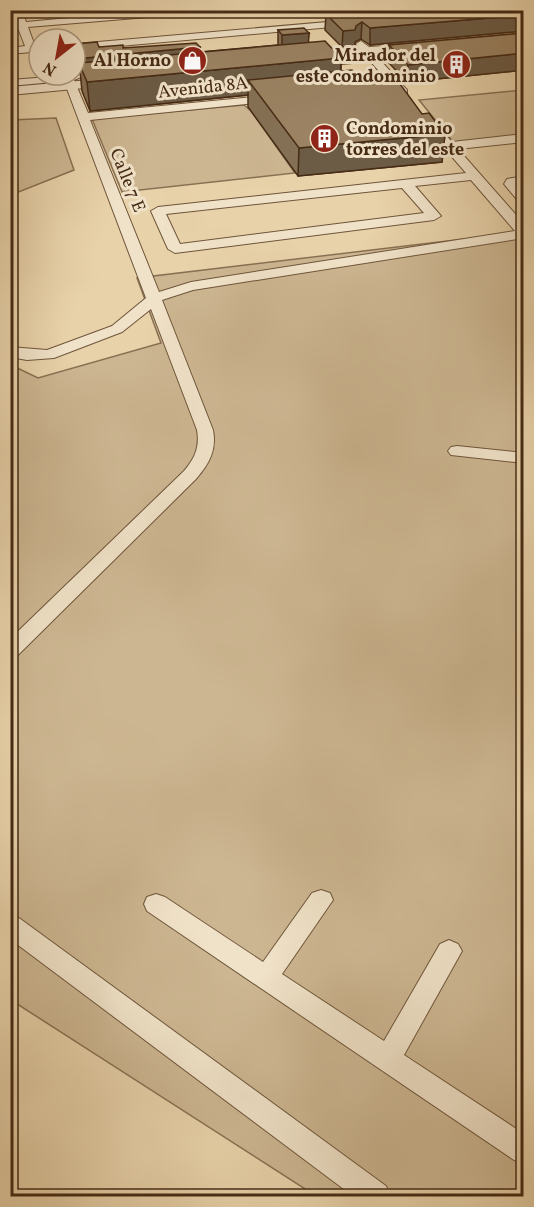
<svg xmlns="http://www.w3.org/2000/svg" width="534" height="1207" font-family="Vollkorn,serif">
	<rect width="100%" height="100%" fill="#e8d2aa"/>
	<filter id="stains"><feTurbulence type="fractalNoise" baseFrequency=".00333" numOctaves="4"/><feColorMatrix values="0 0 0 0 .2 0 0 0 0 .09 0 0 0 0 .02 0 0 0 .5 -.17"/></filter>
	<radialGradient id="worn" r=".72"><stop offset=".6" stop-color="#630" stop-opacity="0"/><stop offset="1" stop-color="#630" stop-opacity=".3"/></radialGradient>
	<!-- green -->
	<g fill="#ccb691" stroke="#897053" stroke-width="1.5">
		<path d="M523 90V135L454 143 419 100Z"/>
		<path d="M244 105 251 111 295 173 122 192 92 119Z"/>
		<path d="M56 118 74 170 11 195V120Z"/>
		<path d="M523 232V1196H316L11 1000V365L38 378 161 343 137 278Z"/>
	</g>
	<g fill="none" stroke-linecap="round" stroke-linejoin="round">
		<defs>
			<g id="minor">
				<path d="M12 10H22L26 22 155 10H201L196 13 28 27 36 49 31 52 10 54V48L25 46 18 28 10 29V23L16 22Z"/>
				<path d="M350 20 355 23 354 25 75 50V44Z"/>
				<path d="M361 41 369 47 418 44V48L414 49 374 53 407 90V94H399L364 54 312 58 307 55 312 52 359 48 356 44Z"/>
				<path d="M75 73 84 76 74 80 88 113 275 95 281 98 275 101 90 120 159 292 191 282 515 231 471 180 415 186 441 216 434 220 175 253 168 249 151 211 158 207 466 173 422 122 428 118 432 120 452 142 524 134V142L458 149 524 224V238L193 290 162 300 213 430C217 450 209 464 196 479L17 656 10 658V639L184 471C195 458 200 447 197 430L151 309 122 332 54 358 27 360 10 357V347L47 350 112 326 146 298 64 81 10 86V80L75 75ZM402 188 424 213 180 244 166 214Z"/>
				<path d="M524 176V184L518 185 524 191V203L519 202 504 184 507 179Z"/>
				<path d="M457 446 524 453V463L451 455 448 451 451 447Z"/>
				<path d="M321 890 330 893 333 900 282 974 384 1041 440 944 449 940 458 944 462 951 404 1055 524 1134V1163L514 1160 147 911 144 904 147 897 156 894 165 897 263 962 312 893Z"/>
				<path d="M10 915 19 918 386 1186 390 1196H353L10 939Z"/>
			</g>
			<g id="tertiary">
				<path d="M420 49 425 50 427 53 425 56 311 67 304 63 311 59Z"/>
				<path d="M112 78 119 82 117 85 10 95V87Z"/>
			</g>
		</defs>
		<!-- minor casing -->
		<use href="#minor" stroke="#6e553a" stroke-width="2"/>
		<!-- tertiary casing -->
		<use href="#tertiary" stroke="#6e553a" stroke-width="2"/>
		<!-- minor -->
		<use href="#minor" fill="#f0e2c8" fill-rule="evenodd"/>
		<!-- tertiary -->
		<use href="#tertiary" fill="#f0e2c8" fill-rule="evenodd"/>
	</g>
	<!-- wall -->
	<g fill="#847054" stroke="#462b15" stroke-width="1.5">
		<path d="M338 10H392L398 17 524 10V31L370 45 361 39 355 42V46L342 47 325 30 326 14 340 13Z"/>
		<path d="M278 30 309 33 308 42 341 58V72L356 75 422 114 445 134 442 162 298 176 248 107V95L90 111 82 91 80 71 75 72V44L99 47 123 48 200 47V52L278 45Z"/>
		<path d="M524 33V70L407 82 388 62 389 45Z"/>
	</g>
	<!-- shaded-wall -->
	<g fill="#6c5b45" stroke="#462b15" stroke-width="1.5">
		<path d="M345 10H381L345 18Z"/>
		<path d="M524 15V31L370 45V28Z"/>
		<path d="M362 22 361 39 355 42V46L342 47 343 31Z"/>
		<path d="M309 33 308 50 282 53V35Z"/>
		<path d="M200 47V60L79 63 80 71 75 72V59Z"/>
		<path d="M524 53V70L407 82 408 65Z"/>
		<path d="M341 58 340 86 248 80V95L90 111 87 82Z"/>
		<path d="M445 134 442 162 298 176 299 148Z"/>
	</g>
	<!-- building -->
	<g fill="#9a8262" stroke="#462b15" stroke-width="1.5">
		<path d="M368 10H392L398 17 492 10H524V15L370 28 362 22 356 26 355 30 343 31 326 14Z"/>
		<path d="M304 28 309 33 282 35 278 30Z"/>
		<path d="M524 33V53L408 65 389 45Z"/>
		<path d="M325 41 341 58 87 82 79 63Z"/>
		<path d="M97 42 99 47 123 45V48L196 43 200 47 75 59V44Z"/>
		<path d="M352 70 356 75 392 73 422 114 429 113 445 134 299 148 248 80Z"/>
	</g>
	<!-- icons -->
	<defs>
		<symbol id="shop-disc" viewBox="-11 -11 22 22"><circle r="9.5" fill="#8f2418" stroke="#f0e2c8"/><path d="M-5-2.5h2.3a2.7 3.5 0 0 1 5.4 0H5L5.5 6h-11ZM-1.5-2.5h3a1.5 2.3 0 0 0-3 0Z" fill="#fff"/></symbol>
		<symbol id="building-disc" viewBox="-11 -11 22 22"><circle r="9.5" fill="#8f2418" stroke="#f0e2c8"/><path d="M-4-6H4V6H1V3H-1V6H-4ZM-2.5-4.3h1.7v1.8h-1.7ZM.8-4.3h1.7v1.8H.8ZM-2.5-1h1.7V.8h-1.7ZM.8-1h1.7V.8H.8Z" fill="#fff"/></symbol>
	</defs>
	<g fill-rule="evenodd">
		<use href="#shop-disc" x="176" y="44" width="33" height="33"/>
		<use href="#building-disc" x="440" y="48" width="33" height="33"/>
		<use href="#building-disc" x="308" y="122" width="33" height="33"/>
	</g>
	<g text-anchor="middle" stroke-width="6" stroke-linejoin="round" paint-order="stroke">
		<!-- far-poi labels -->
		<g font-size="18" font-weight="bold" fill="#462b15" stroke="#f0e2c8" text-anchor="end">
			<text x="436" y="61">Mirador del<tspan x="436" dy="21">este condominio</tspan></text>
			<text x="171" y="66">Al Horno</text>
			<text x="346" y="134" text-anchor="start">Condominio<tspan x="346" dy="21">torres del este</tspan></text>
		</g>
		<!-- far-street labels -->
		<g font-size="18" fill="#462b15" stroke="#f0e2c8">
			<text transform="translate(203 87) rotate(-6)" y="6">Avenida 8A</text>
			<text transform="translate(128 180) rotate(68)" y="6">Calle 7 E</text>
		</g>
	</g>
	<!-- margin -->
	<rect width="534" height="1207" fill="none" stroke="#e8d2aa" stroke-width="36"/>
	<rect x="12" y="12" width="510" height="1183" fill="none" stroke="#462b15" stroke-width="3"/>
	<rect x="18" y="18" width="498" height="1171" fill="none" stroke="#462b15" stroke-width="1.5"/>
	<!-- north arrow -->
	<g transform="translate(57 57) rotate(211)"><circle r="28" fill="#f0e2c8" stroke="#ac9980" stroke-width="1.5"/>
	<path d="M0-4.5L10 22L0 15L-10 22Z" fill="#8f2418"/>
	<text y="-9" font-size="16" font-weight="bold" text-anchor="middle" fill="#462b15">N</text>
	</g>
	<rect width="100%" height="100%" filter="url(#stains)"/>
	<rect width="100%" height="100%" fill="url(#worn)"/>
</svg>
